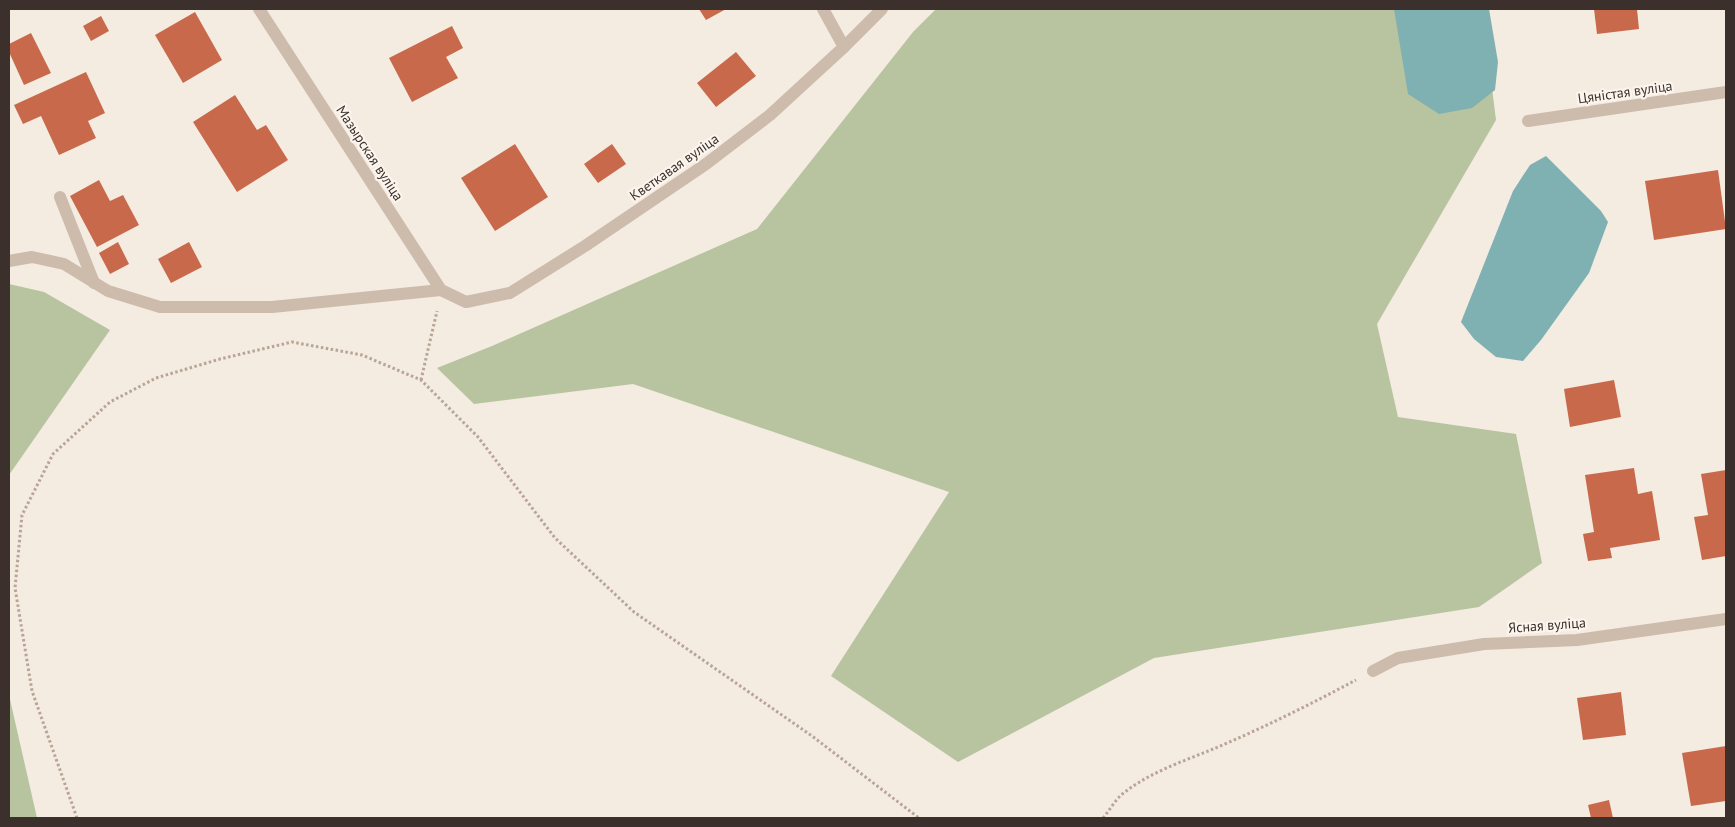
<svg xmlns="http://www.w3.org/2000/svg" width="1735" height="827" font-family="'PT Sans',sans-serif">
	<rect width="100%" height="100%" fill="#f4ebe1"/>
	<!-- green -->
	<g fill="#b8c4a0">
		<path d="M936 9H1482L1496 120 1377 324 1398 417 1516 434 1542 563 1479 607 1154 658 958 762 831 676 949 492 633 384 474 404 437 368 492 346 757 229 913 32Z"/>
		<path d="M9 284 44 292 110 330 9 475Z"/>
		<path d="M9 695 37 818H9Z"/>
	</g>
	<!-- water -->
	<g fill="#7fb0b2">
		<path d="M1394 9H1489L1498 62 1495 90 1472 108 1439 114 1408 94Z"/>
		<path d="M1546 156 1601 211 1608 222 1589 273 1541 340 1523 361 1496 357 1474 339 1461 322 1513 191 1530 165Z"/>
	</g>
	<!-- building -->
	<g fill="#c8694b">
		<path d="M699 9H726L706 20Z"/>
		<path d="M1594 9H1637L1639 29 1597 34Z"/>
		<path d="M195 12 222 60 183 83 155 35Z"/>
		<path d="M101 16 109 31 91 41 83 26Z"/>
		<path d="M452 26 463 48 446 57 458 78 412 102 389 58Z"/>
		<path d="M31 33 51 73 24 85 9 52V44Z"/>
		<path d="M736 52 756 76 716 107 697 83Z"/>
		<path d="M86 72 105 113 88 121 96 138 59 155 41 116 23 124 14 105Z"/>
		<path d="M235 95 257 130 266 125 288 160 237 192 193 122Z"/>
		<path d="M515 144 548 197 495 231 461 178Z"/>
		<path d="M612 144 626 164 598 183 584 164Z"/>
		<path d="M1718 170 1726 229 1654 240 1645 181Z"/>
		<path d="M99 180 110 201 123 195 139 225 97 247 70 196Z"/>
		<path d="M118 242 129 264 110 274 99 253Z"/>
		<path d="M189 242 202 267 171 283 158 259Z"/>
		<path d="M1614 380 1621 417 1570 427 1564 389Z"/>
		<path d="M1634 468 1638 494 1652 491 1660 540 1610 548 1612 558 1588 561 1583 534 1594 532 1585 475Z"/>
		<path d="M1726 470V556L1702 560 1694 517 1708 515 1701 474Z"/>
		<path d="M1621 692 1626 735 1583 740 1577 698Z"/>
		<path d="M1726 746V801L1691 806 1682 753Z"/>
		<path d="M1609 800 1613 818H1591L1588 805Z"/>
	</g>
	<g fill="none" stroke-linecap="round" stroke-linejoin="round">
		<!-- path -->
		<g stroke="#b9a596" stroke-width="3" stroke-dasharray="2.5 2.5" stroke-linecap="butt">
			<path d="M421 380 437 311"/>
			<path d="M77 818 32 691 15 588 22 515 53 454 110 402 156 378 220 359 292 342 362 355 421 380 478 437 555 538 634 612 812 736 919 818"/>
			<path d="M1103 818C1110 810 1116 798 1125 792 1152 771 1187 760 1218 747 1265 727 1311 704 1356 680"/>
		</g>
		<!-- lane -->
		<g stroke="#cdbbac" stroke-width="12">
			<path d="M844 47 882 9"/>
			<path d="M60 197 94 283"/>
			<path d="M9 261 32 257 64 264 108 291 160 307H272L441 290"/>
		</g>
		<!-- street -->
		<g stroke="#cdbbac" stroke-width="12">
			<path d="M259 9 441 290 466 302 510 293 585 246 706 164 770 115 844 47 823 9"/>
			<path d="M1528 121 1726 92"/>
			<path d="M1373 671 1398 658 1484 644 1577 640 1726 619"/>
		</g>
	</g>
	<g text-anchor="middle" stroke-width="4.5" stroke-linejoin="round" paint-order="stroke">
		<!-- street labels -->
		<g font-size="14" fill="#3b302b" stroke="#fbf5ee">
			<text transform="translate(1625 92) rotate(-8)" y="5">Цяністая вуліца</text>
			<text transform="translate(370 153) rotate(57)" y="5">Мазырская вуліца</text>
			<text transform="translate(674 167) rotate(-35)" y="5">Кветкавая вуліца</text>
			<text transform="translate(1547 625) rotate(-4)" y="5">Ясная вуліца</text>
		</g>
	</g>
	<!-- border -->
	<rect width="1735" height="827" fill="none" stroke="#3b302b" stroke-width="20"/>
</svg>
